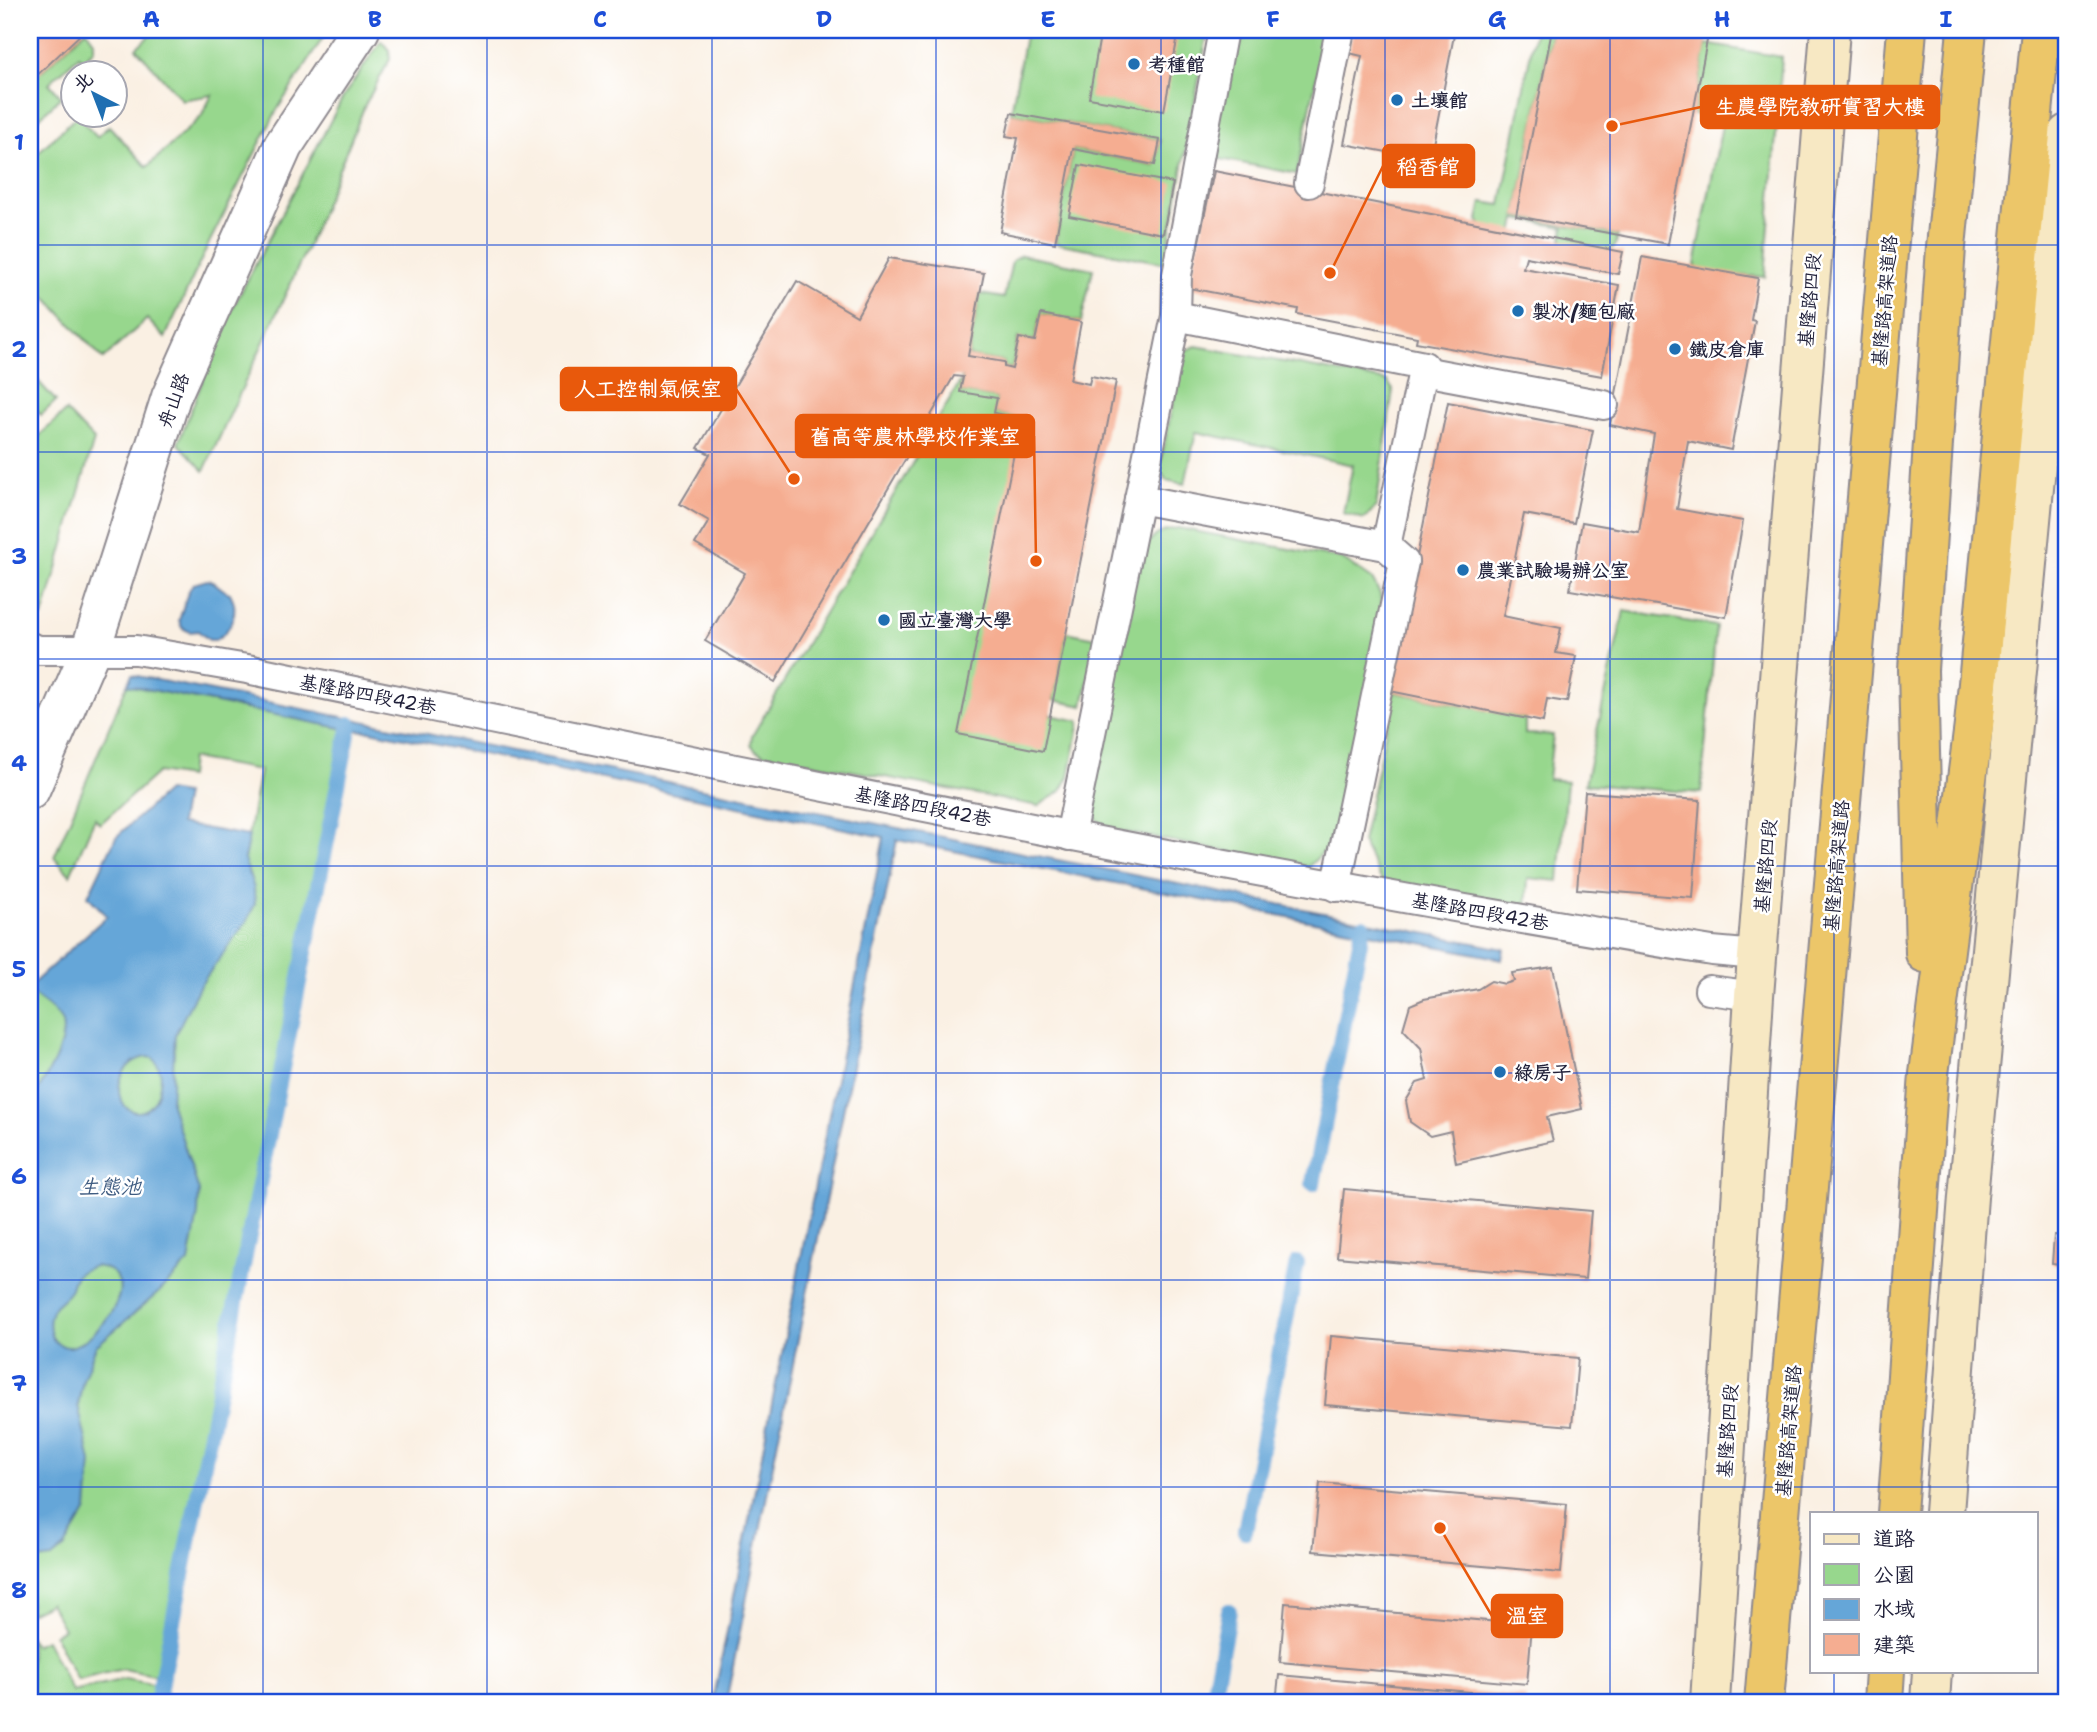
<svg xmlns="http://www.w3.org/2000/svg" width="2097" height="1732" font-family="'Shantell Sans','LXGW WenKai TC',sans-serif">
	<rect width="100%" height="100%" fill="#fff"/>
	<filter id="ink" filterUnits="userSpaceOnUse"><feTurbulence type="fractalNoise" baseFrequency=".0143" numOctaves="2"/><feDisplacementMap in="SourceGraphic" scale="14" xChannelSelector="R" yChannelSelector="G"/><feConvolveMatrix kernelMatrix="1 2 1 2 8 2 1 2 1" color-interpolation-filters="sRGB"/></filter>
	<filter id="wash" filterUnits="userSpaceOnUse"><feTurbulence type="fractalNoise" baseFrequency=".00686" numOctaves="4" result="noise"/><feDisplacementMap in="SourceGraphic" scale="28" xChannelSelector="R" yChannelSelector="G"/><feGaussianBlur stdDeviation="1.57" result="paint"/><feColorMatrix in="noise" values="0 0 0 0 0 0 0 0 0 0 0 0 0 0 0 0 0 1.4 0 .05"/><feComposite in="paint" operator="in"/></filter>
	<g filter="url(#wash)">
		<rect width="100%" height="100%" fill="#faf0e3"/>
		<!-- green -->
		<g fill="#97d78d" stroke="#5c7c64" stroke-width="2">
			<path d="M86 30 94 41V50L83 60 79 56 49 83 61 97 30 127V82Z"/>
			<path d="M156 30H328L277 110 208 245 165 338 147 319 103 359 30 280V160L77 116 97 137 109 126 147 167 201 117 212 95 182 100 136 48Z"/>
			<path d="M1026 30H1208L1165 263 1055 243 1073 149 1155 165 1160 140 1011 113Z"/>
			<path d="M1235 30H1326L1297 174 1210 157Z"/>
			<path d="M1535 30H1552L1516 216 1618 235 1616 245 1606 253 1561 244 1564 227 1516 219 1513 235 1485 230 1478 220 1482 202 1501 205Z"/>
			<path d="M381 41 389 50 390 59 365 105 306 250 204 471 178 443 227 319 343 97Z"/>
			<path d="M1706 44 1782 57 1765 277 1701 273 1695 265 1723 120 1693 114Z"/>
			<path d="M1021 255 1093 269 1081 322 1041 314 1035 341 1018 338 1012 369 1004 367V362L968 356 980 294 1004 298 1012 261Z"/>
			<path d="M1196 346 1387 381 1393 390 1376 507 1364 519 1343 513 1353 465 1196 432 1185 484 1166 480 1159 469 1184 351Z"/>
			<path d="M30 372 56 401 41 415 30 403Z"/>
			<path d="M963 377 961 392 997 398 995 413 1021 418 1050 715 1080 721 1069 777 1061 791 1038 806 763 754 755 750 751 744 752 736Z"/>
			<path d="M66 411 94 440 43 617 30 611V444Z"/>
			<path d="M1178 528 1342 559 1372 579 1380 594 1383 612 1338 838 1308 867 1109 829C1098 822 1093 817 1089 804L1139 558C1148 539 1157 531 1178 528Z"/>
			<path d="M1624 611 1716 626 1701 793 1585 784Z"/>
			<path d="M1066 632 1097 638 1083 706 1053 700Z"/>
			<path d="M127 685 352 730 164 1677 123 1669 77 1680 54 1634 64 1629 50 1603 30 1613V987L248 837 260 770 191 758 189 777 158 772 100 824 95 818 70 875 54 857Z"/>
			<path d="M1394 692 1525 718V734L1553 735 1548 779 1567 781 1559 881 1528 878 1526 909 1382 881 1362 842Z"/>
			<path d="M30 1636 34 1645 46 1640 72 1691 125 1679 163 1686 159 1702H30Z"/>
		</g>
		<!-- water -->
		<g fill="#65a6d8" stroke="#44648a" stroke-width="2" fill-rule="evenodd">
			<path d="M207 580C218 582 220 590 230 593 240 610 232 631 215 640H209L198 631 190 632 182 628 179 620C184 608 185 594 193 584Z"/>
			<path d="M132 675 1504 949 1502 959 897 840 726 1702H713L884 837 370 731 350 730 127 685Z"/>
			<path d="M167 791 185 794 180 824 249 836 244 859 254 888 255 904 247 921 199 987 175 1035 171 1104 199 1191 198 1214 189 1262 158 1293 96 1346 83 1380 78 1405 91 1462 87 1510 65 1547 52 1558 30 1561V1103C41 1086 74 1037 59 1017 53 1008 39 1000 30 992V986L107 916 88 896 116 837ZM146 1057 153 1058C163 1071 162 1078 158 1093 146 1130 105 1107 124 1072 129 1063 136 1059 146 1057ZM95 1266C153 1275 94 1344 70 1347 64 1348 59 1344 55 1341 47 1334 48 1315 55 1306 60 1301 66 1297 70 1291 72 1286 73 1280 76 1276 80 1270 89 1268 95 1266Z"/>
		</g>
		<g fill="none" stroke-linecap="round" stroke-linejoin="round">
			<!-- stream -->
			<g stroke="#65a6d8" stroke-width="16">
				<path d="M1313 1183 1363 926"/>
				<path d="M1245 1531 1297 1263"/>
				<path d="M157 1702 350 724"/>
				<path d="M1212 1702 1229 1611"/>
			</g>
		</g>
		<g id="blocks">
			<!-- building -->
			<g fill="#f5ad91">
				<path d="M30 30H85L30 82Z"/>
				<path d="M1101 30H1179L1164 111 1089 98Z"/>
				<path d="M1353 30H1455L1430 160 1344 144 1362 56 1349 53Z"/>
				<path d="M1552 30H1709L1668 244 1516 216Z"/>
				<path d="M1011 113 1160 140 1155 165 1073 149 1055 243 1000 232 1018 138 1006 136Z"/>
				<path d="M1079 165 1173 183 1163 234 1069 216Z"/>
				<path d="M1214 171 1623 252 1618 274 1526 257 1523 268 1619 285 1602 376 1416 342 1417 337 1297 314 1298 309 1189 288Z"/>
				<path d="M1642 257 1758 278 1751 320 1755 321 1731 450 1688 441 1677 509 1743 521 1726 617 1570 590 1582 522 1639 532 1654 434 1610 425Z"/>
				<path d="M889 258 984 273 968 356 1004 362V367L1012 369 1019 338 1035 341 1041 314 1081 322 1070 380 1089 384 1091 376 1116 381 1043 751 958 734 1021 418 994 413 997 398 960 392 963 377 954 376 775 682 705 641 745 573 695 544 709 521 680 504 710 454 698 448 797 281 857 316Z"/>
				<path d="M1448 402 1593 430 1574 523 1524 514 1503 616 1561 628 1556 653 1576 656 1567 702 1547 699 1543 722 1390 691Z"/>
				<path d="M1585 792 1700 800 1693 898 1577 889Z"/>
				<path d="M1553 967 1582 1109 1547 1117 1553 1141 1456 1163 1451 1131 1430 1136 1410 1122 1406 1101 1417 1083 1427 1080 1421 1048 1403 1029 1410 1005 1424 999 1478 989 1491 981 1505 984 1514 981 1512 973Z"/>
				<path d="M1344 1189 1591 1211 1585 1279 1337 1257Z"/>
				<path d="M2054 1235 2067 1236V1266L2052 1264Z"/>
				<path d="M1331 1336 1578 1358 1572 1426 1325 1405Z"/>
				<path d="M1320 1483 1567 1504 1561 1573 1313 1551Z"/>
				<path d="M2065 1491H2067V1535H2062Z"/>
				<path d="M1285 1603 1532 1625 1527 1684 1280 1662Z"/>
				<path d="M1279 1675 1526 1697 1525 1702H1276Z"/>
			</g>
		</g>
	</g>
	<g filter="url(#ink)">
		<use href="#blocks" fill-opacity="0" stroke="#8e898f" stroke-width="2"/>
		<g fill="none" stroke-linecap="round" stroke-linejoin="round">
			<defs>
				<g id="lane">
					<path d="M1309 183 1340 30"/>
					<path d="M1176 316 1424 366 1423 371 1604 405"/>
					<path d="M1139 499 1176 316 1177 275 1223 30"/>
					<path d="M1386 546 1423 371"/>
					<path d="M30 647 39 650H136L247 669C734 769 1221 871 1712 951L1757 955"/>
					<path d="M1070 836 1139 499 1386 546 1404 562 1336 887"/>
					<path d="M1709 990 1754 996"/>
				</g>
				<path id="street" d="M30 790 91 649 171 397 283 146 360 30"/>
				<g id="secondary">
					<path d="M1944 1513 1968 1197 2067 134"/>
					<path d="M1710 1702 1754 996 1830 30"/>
					<path d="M1930 1702 1932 1671"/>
				</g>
				<g id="highway">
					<path d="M1925 953 1918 670 1946 247 1967 30"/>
					<path d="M1897 1513 1929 1074 1974 725 2041 30"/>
					<path d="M1764 1702 1907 30"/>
					<path d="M1883 1702 1885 1671"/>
				</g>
			</defs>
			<!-- lane casing -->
			<use href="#lane" stroke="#8e898f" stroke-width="32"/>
			<!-- street casing -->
			<use href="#street" stroke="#8e898f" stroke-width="42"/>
			<!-- secondary casing -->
			<use href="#secondary" stroke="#8e898f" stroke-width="42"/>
			<!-- highway casing -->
			<use href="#highway" stroke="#8e898f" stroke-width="42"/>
			<!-- lane -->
			<use href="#lane" stroke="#fff" stroke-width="28"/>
			<!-- street -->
			<use href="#street" stroke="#fff" stroke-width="38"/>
			<!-- secondary -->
			<use href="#secondary" stroke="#f7e8c3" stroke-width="38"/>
			<!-- highway -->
			<use href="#highway" stroke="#ecc669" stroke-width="38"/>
		</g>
	</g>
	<!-- grid -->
	<path fill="none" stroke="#1d4ed8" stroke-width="2" stroke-opacity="0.55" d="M263 30V1702M487 30V1702M712 30V1702M936 30V1702M1161 30V1702M1385 30V1702M1610 30V1702M1834 30V1513M30 245H2067M30 452H2067M30 659H2067M30 866H2067M30 1073H2067M30 1280H2067M30 1487H2067M1834 1671V1702"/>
	<!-- markers -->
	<g fill="#1f6fb2" stroke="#fff" stroke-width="2.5">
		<circle cx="1134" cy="64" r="7"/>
		<circle cx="1397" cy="100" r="7"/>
		<circle cx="1518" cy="311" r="7"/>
		<circle cx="1675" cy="349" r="7"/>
		<circle cx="1463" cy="570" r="7"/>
		<circle cx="884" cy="620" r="7"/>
		<circle cx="1500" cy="1072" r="7"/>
	</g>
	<g text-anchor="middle" stroke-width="5" stroke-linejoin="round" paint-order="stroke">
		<!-- poi labels -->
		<g font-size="19" font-weight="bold" fill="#22223b" stroke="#fff" text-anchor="start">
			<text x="1148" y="71">考種館</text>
			<text x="1411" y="107">土壤館</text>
			<text x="1532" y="318">製冰/麵包廠</text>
			<text x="1689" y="356">鐵皮倉庫</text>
			<text x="1477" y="577">農業試驗場辦公室</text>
			<text x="898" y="627">國立臺灣大學</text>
			<text x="1514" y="1079">綠房子</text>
		</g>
		<!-- street labels -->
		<g font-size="19" fill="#22223b" stroke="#fff">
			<text transform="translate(1809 300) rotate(-85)" y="7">基隆路四段</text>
			<text transform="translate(1884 301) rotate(-85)" y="7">基隆路高架道路</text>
			<text transform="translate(173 400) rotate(-70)" y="7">舟山路</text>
			<text transform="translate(368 694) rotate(11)" y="7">基隆路四段42巷</text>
			<text transform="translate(923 806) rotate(11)" y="7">基隆路四段42巷</text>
			<text transform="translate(1765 866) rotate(-85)" y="7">基隆路四段</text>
			<text transform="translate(1836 866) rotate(-85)" y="7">基隆路高架道路</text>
			<text transform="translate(1480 911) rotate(10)" y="7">基隆路四段42巷</text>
			<text transform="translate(1727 1431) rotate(-86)" y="7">基隆路四段</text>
			<text transform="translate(1788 1431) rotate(-85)" y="7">基隆路高架道路</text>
		</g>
		<!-- water labels -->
		<g font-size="21" font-style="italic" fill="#405d82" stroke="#fff">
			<text x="110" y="1194">生態池</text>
		</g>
	</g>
	<!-- callouts -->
	<path fill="none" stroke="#e8590c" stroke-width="2.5" d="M1612 126L1701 107M1330 273L1383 166M794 479L736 389M1036 561L1034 436M1440 1528L1492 1616"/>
	<g fill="#e8590c" stroke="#fff" stroke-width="2.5">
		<circle cx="1612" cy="126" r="7"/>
		<circle cx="1330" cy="273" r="7"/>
		<circle cx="794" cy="479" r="7"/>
		<circle cx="1036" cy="561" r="7"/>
		<circle cx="1440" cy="1528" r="7"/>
	</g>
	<g fill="#e8590c" stroke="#e8590c" stroke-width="2.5">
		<rect x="1701" y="86" width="238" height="42" rx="7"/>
		<rect x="1383" y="145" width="91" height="42" rx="7"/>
		<rect x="561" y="368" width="175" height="42" rx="7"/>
		<rect x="796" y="415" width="238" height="42" rx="7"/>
		<rect x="1492" y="1595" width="70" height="42" rx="7"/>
	</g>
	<g font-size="21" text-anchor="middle" font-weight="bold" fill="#fff">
		<text x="1820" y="114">生農學院教研實習大樓</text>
		<text x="1428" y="174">稻香館</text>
		<text x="648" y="396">人工控制氣候室</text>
		<text x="915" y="444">舊高等農林學校作業室</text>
		<text x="1527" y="1623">溫室</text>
	</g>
	<!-- margin -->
	<rect width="2097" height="1732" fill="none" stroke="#fff" stroke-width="77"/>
	<!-- legend -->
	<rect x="1810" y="1512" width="228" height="161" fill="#ffffff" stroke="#a7a7b1" stroke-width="2"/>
	<rect x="1824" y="1534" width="35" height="10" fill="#f7e8c3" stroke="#a7a7b1" stroke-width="2"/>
	<text x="1873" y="1546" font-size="21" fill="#22223b">道路</text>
	<rect x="1824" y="1564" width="35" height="21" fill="#97d78d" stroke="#a7a7b1" stroke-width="2"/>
	<text x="1873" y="1582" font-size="21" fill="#22223b">公園</text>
	<rect x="1824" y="1599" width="35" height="21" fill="#65a6d8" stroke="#a7a7b1" stroke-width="2"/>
	<text x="1873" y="1616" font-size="21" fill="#22223b">水域</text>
	<rect x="1824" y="1634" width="35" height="21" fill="#f5ad91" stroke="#a7a7b1" stroke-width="2"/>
	<text x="1873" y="1652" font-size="21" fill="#22223b">建築</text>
	<!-- north arrow -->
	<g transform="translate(94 94) rotate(318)"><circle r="33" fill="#ffffff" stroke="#a7a7b1" stroke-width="2"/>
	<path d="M0-5L12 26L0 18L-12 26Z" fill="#1f6fb2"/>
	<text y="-10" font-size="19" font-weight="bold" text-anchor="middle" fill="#22223b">北</text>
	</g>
	<rect x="38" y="38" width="2020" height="1656" fill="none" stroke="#1d4ed8" stroke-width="2.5"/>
	<g font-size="23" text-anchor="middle" font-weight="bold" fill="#1d4ed8">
		<text x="151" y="27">A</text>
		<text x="375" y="27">B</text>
		<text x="600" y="27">C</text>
		<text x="824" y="27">D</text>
		<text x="1048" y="27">E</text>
		<text x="1273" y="27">F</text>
		<text x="1497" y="27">G</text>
		<text x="1722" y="27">H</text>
		<text x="1946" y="27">I</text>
		<text x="19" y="150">1</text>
		<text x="19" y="357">2</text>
		<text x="19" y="564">3</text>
		<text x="19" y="771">4</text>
		<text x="19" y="977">5</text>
		<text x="19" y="1184">6</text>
		<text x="19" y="1391">7</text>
		<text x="19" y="1598">8</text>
	</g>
</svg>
